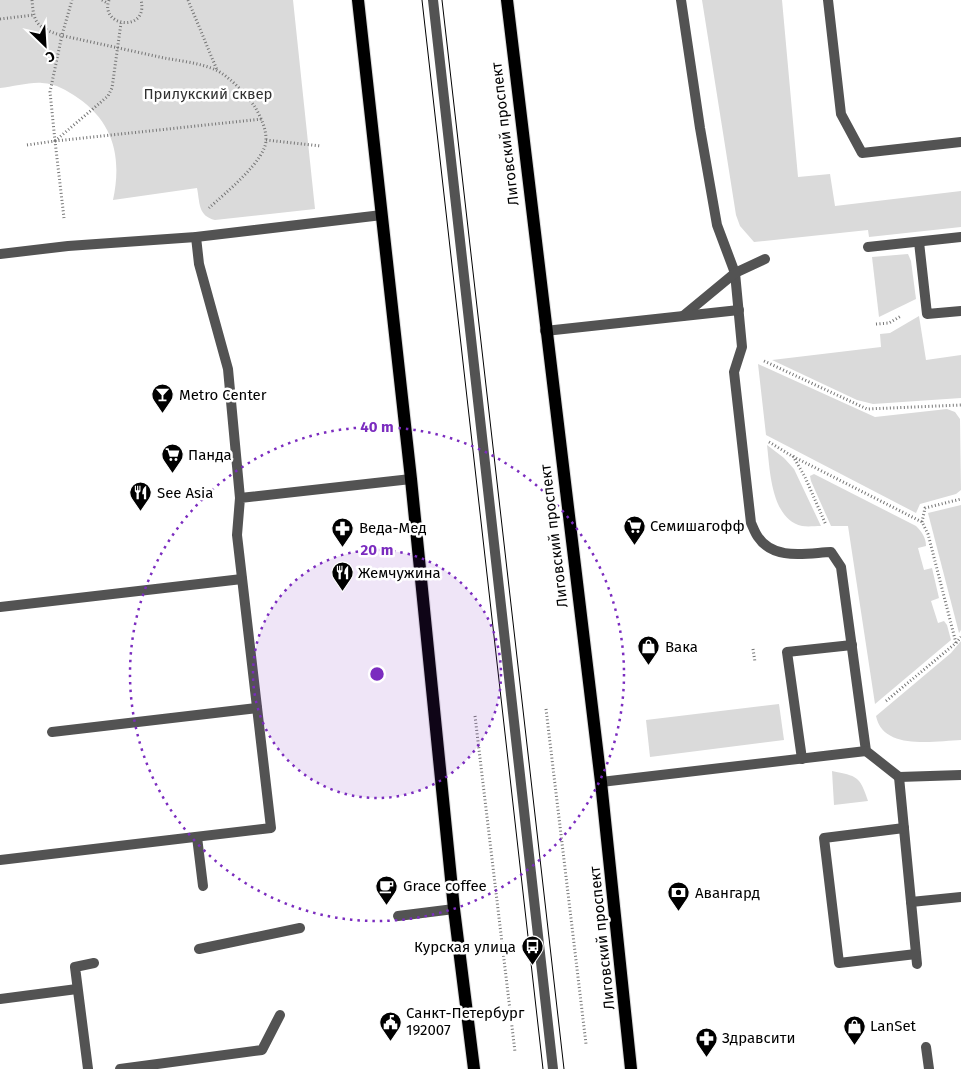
<svg xmlns="http://www.w3.org/2000/svg" width="961" height="1069" font-family="'Fira Sans',sans-serif">
	<rect width="100%" height="100%" fill="#fff"/>
	<!-- green -->
	<g fill="#dadada">
		<path d="M0 0H293L315 209 215 220C198 216 200 203 197 188L113 200C122 158 114 123 78 98 66 90 57 84 42 83 29 82 13 87 0 88Z"/>
		<path d="M702 0H782L798 177 830 174 835 206 961 191V227L869 237 868 230 754 242 740 226 736 215Z"/>
		<path d="M908 254 911 261 916 299 879 317 872 257Z"/>
		<path d="M919 316 926 360 961 355V398L873 404 857 400 772 360 881 347 880 334 890 333Z"/>
		<path d="M758 364 875 417 947 409 955 412 960 419 961 490 956 494 920 504 916 513 766 435Z"/>
		<path d="M767 445 784 458 794 469 821 526C815 526 808 527 802 526 771 519 770 470 767 445Z"/>
		<path d="M814 474 916 526C922 532 926 538 926 546L918 548 924 570 932 568 939 598 931 601 938 623 944 621 947 625 951 640 875 704 848 526H831L811 481 810 476Z"/>
		<path d="M961 505V630L959 633 928 513Z"/>
		<path d="M961 641V740C935 741 883 751 876 716L951 653Z"/>
		<path d="M779 704 784 740 650 757 646 720Z"/>
		<path d="M832 771C857 776 860 776 868 801L834 805Z"/>
	</g>
	<g fill="none" stroke-linecap="round" stroke-linejoin="round">
		<defs>
			<g id="primary">
				<path d="M358 0 411 479 454 909 474 1069"/>
				<path d="M507 0 601 782 631 1069"/>
			</g>
		</defs>
		<!-- primary casing -->
		<use href="#primary" stroke="#dbdbdb" stroke-width="14"/>
		<!-- path -->
		<g stroke="#757575" stroke-width="3" stroke-dasharray="1 2.5" stroke-linecap="butt">
			<path d="M32 0C33 10 33 21 42 27 53 35 70 37 82 40 110 46 137 52 164 58 181 61 200 63 216 70 230 77 246 94 255 107 260 116 266 127 266 139 267 160 224 194 209 208"/>
			<path d="M102 0 107 3"/>
			<path d="M109 0C99 27 149 33 141 0"/>
			<path d="M188 0 217 70"/>
			<path d="M0 19 34 15"/>
			<path d="M266 140 321 146"/>
			<path d="M55 141 262 119"/>
			<path d="M55 141 108 96 112 88 121 23"/>
			<path d="M55 141 50 92 62 35 72 0"/>
			<path d="M27 145 55 141 64 218"/>
			<path d="M876 324 889 323 901 316"/>
			<path d="M764 361 867 409 961 405"/>
			<path d="M769 442 792 456 922 522 928 534 956 643"/>
			<path d="M793 456 805 477 826 525"/>
			<path d="M922 522 925 508 961 499"/>
			<path d="M753 649 755 662"/>
			<path d="M886 701 956 643 961 637"/>
			<path d="M546 709 586 1044"/>
			<path d="M475 716 515 1052"/>
		</g>
		<!-- lane -->
		<g stroke="#535353" stroke-width="10">
			<path d="M433 0 553 1069"/>
			<path d="M681 0 700 128 717 225 735 273 742 347 734 372 751 523C753 527 755 533 758 537 774 561 807 553 831 552L841 567 866 751 899 777 961 775"/>
			<path d="M828 0 841 114 862 153 961 142"/>
			<path d="M196 237 199 264 228 369 240 498"/>
			<path d="M919 242 927 314 961 311"/>
			<path d="M868 247 961 237"/>
			<path d="M0 254 68 246 196 237 382 215"/>
			<path d="M683 316 735 273 765 259"/>
			<path d="M545 331 739 310"/>
			<path d="M0 607 242 579"/>
			<path d="M52 732 257 708"/>
			<path d="M802 759 787 652 852 645"/>
			<path d="M899 777 917 964"/>
			<path d="M601 782 866 751"/>
			<path d="M904 828 824 838 839 963 916 954"/>
			<path d="M197 837 203 886"/>
			<path d="M0 860 271 828 237 535 240 498 411 479"/>
			<path d="M911 902 961 897"/>
			<path d="M398 916 454 909"/>
			<path d="M199 949 300 928"/>
			<path d="M0 999 77 989"/>
			<path d="M926 1047 929 1069"/>
			<path d="M88 1069 75 967 94 963"/>
			<path d="M120 1069 262 1050 280 1015"/>
		</g>
		<!-- primary -->
		<use href="#primary" stroke="#000" stroke-width="12"/>
		<!-- tram -->
		<g stroke="#000" stroke-width="1">
			<path d="M422 0 543 1069"/>
			<path d="M442 0 564 1069"/>
		</g>
	</g>
	<!-- distance rings -->
	<circle cx="377" cy="674" r="124" fill="#7b2cbf" fill-opacity=".12"/>
	<g fill="none" stroke="#7b2cbf" stroke-width="2.5" stroke-dasharray="2.5 5">
		<circle cx="377" cy="674" r="124"/>
		<circle cx="377" cy="674" r="247"/>
	</g>
	<!-- icons -->
	<defs>
		<symbol id="bar-pin" viewBox="-11 -11 22 30"><path d="M0 17L-7.5 6A9.5 9.5 0 1 1 7.5 6Z" fill="#000" stroke="#fff"/><path d="M-6-5H6L.8 .8V4.5H3.5V6h-7V4.5H-.8V.8Z" fill="#fff"/></symbol>
		<symbol id="supermarket-pin" viewBox="-11 -11 22 30"><path d="M0 17L-7.5 6A9.5 9.5 0 1 1 7.5 6Z" fill="#000" stroke="#fff"/><path d="M-6-5.5h2.5l.6 2H6L4.5 2H-2.5L-4.4-4H-6ZM-1.5 3.2a1.3 1.3 0 1 0 .1 0ZM3 3.2a1.3 1.3 0 1 0 .1 0Z" fill="#fff"/></symbol>
		<symbol id="restaurant-pin" viewBox="-11 -11 22 30"><path d="M0 17L-7.5 6A9.5 9.5 0 1 1 7.5 6Z" fill="#000" stroke="#fff"/><path d="M-5-6h1v4h1v-4h1v4h1v-4h1v5L-1.5 .5V6h-2V.5L-5-1ZM5-6V6H3V1.5H1.5Q1.5-4 5-6Z" fill="#fff"/></symbol>
		<symbol id="pharmacy-pin" viewBox="-11 -11 22 30"><path d="M0 17L-7.5 6A9.5 9.5 0 1 1 7.5 6Z" fill="#000" stroke="#fff"/><path d="M-2-6h4v4h4v4h-4v4h-4v-4h-4v-4h4Z" fill="#fff"/></symbol>
		<symbol id="shop-pin" viewBox="-11 -11 22 30"><path d="M0 17L-7.5 6A9.5 9.5 0 1 1 7.5 6Z" fill="#000" stroke="#fff"/><path d="M-5-2.5h2.3a2.7 3.5 0 0 1 5.4 0H5L5.5 6h-11ZM-1.5-2.5h3a1.5 2.3 0 0 0-3 0Z" fill="#fff"/></symbol>
		<symbol id="cafe-pin" viewBox="-11 -11 22 30"><path d="M0 17L-7.5 6A9.5 9.5 0 1 1 7.5 6Z" fill="#000" stroke="#fff"/><path d="M-5.5-4.5H6V0H3Q3 3.5 0 3.5H-2.5Q-5.5 3.5-5.5 0ZM3-3.2v2h1.7v-2ZM-6 4.5H4V6H-6Z" fill="#fff"/></symbol>
		<symbol id="bank-pin" viewBox="-11 -11 22 30"><path d="M0 17L-7.5 6A9.5 9.5 0 1 1 7.5 6Z" fill="#000" stroke="#fff"/><path d="M-6-4H6V4H-6ZM0-2.3a2.3 2.3 0 1 0 0 4.6a2.3 2.3 0 1 0 0-4.6Z" fill="#fff"/></symbol>
		<symbol id="bus-pin" viewBox="-11 -11 22 30"><path d="M0 17L-7.5 6A9.5 9.5 0 1 1 7.5 6Z" fill="#000" stroke="#fff"/><path d="M-5-6H5V4H4V6H2V4H-2V6H-4V4H-5ZM-3.5-4V0h7V-4ZM-3.5 1.2v1.5H-2V1.2ZM2 1.2v1.5H3.5V1.2Z" fill="#fff"/></symbol>
		<symbol id="civic-pin" viewBox="-11 -11 22 30"><path d="M0 17L-7.5 6A9.5 9.5 0 1 1 7.5 6Z" fill="#000" stroke="#fff"/><path d="M-.6-6.5H3V-4.5H.6V-3L4-1V1h2V6H-6V1h2V-1L-.6-3ZM-1.2 2.5V6h2.4V2.5Z" fill="#fff"/></symbol>
	</defs>
	<g fill-rule="evenodd">
		<use href="#bar-pin" x="150" y="382" width="25" height="34"/>
		<use href="#supermarket-pin" x="160" y="442" width="25" height="34"/>
		<use href="#restaurant-pin" x="128" y="480" width="25" height="34"/>
		<use href="#supermarket-pin" x="622" y="514" width="25" height="34"/>
		<use href="#pharmacy-pin" x="330" y="516" width="25" height="34"/>
		<use href="#restaurant-pin" x="330" y="560" width="25" height="34"/>
		<use href="#shop-pin" x="636" y="634" width="25" height="34"/>
		<use href="#cafe-pin" x="374" y="874" width="25" height="34"/>
		<use href="#bank-pin" x="666" y="880" width="25" height="34"/>
		<use href="#bus-pin" x="520" y="934" width="25" height="34"/>
		<use href="#civic-pin" x="378" y="1010" width="25" height="34"/>
		<use href="#shop-pin" x="842" y="1014" width="25" height="34"/>
		<use href="#pharmacy-pin" x="694" y="1026" width="25" height="34"/>
	</g>
	<g text-anchor="middle" stroke-width="5" stroke-linejoin="round" paint-order="stroke">
		<!-- park labels -->
		<g font-size="15" fill="#313131" stroke="#fff">
			<text x="208" y="99">Прилукский сквер</text>
		</g>
		<!-- street labels -->
		<g font-size="15" fill="#000" stroke="#fff">
			<text transform="translate(505 134) rotate(-97)" y="5">Лиговский проспект</text>
			<text transform="translate(554 536) rotate(-97)" y="5">Лиговский проспект</text>
			<text transform="translate(602 938) rotate(-96)" y="5">Лиговский проспект</text>
		</g>
		<!-- poi labels -->
		<g font-size="15" fill="#000" stroke="#fff" text-anchor="start">
			<text x="179" y="400">Metro Center</text>
			<text x="188" y="460">Панда</text>
			<text x="157" y="498">See Asia</text>
			<text x="650" y="531">Семишагофф</text>
			<text x="359" y="533">Веда-Мед</text>
			<text x="358" y="578">Жемчужина</text>
			<text x="665" y="652">Вака</text>
			<text x="403" y="891">Grace coffee</text>
			<text x="695" y="898">Авангард</text>
			<text x="516" y="952" text-anchor="end">Курская улица</text>
			<text x="406" y="1018">Санкт-Петербург<tspan x="406" dy="17">192007</tspan></text>
			<text x="870" y="1031">LanSet</text>
			<text x="722" y="1043">Здравсити</text>
		</g>
	</g>
	<circle cx="377" cy="674" r="8" fill="#7b2cbf" stroke="#fff" stroke-width="2.5"/>
	<g font-size="15" text-anchor="middle" font-weight="bold" fill="#7b2cbf" stroke="#fff" stroke-width="5" stroke-linejoin="round" paint-order="stroke">
		<text x="377" y="432">40 m</text>
		<text x="377" y="555">20 m</text>
	</g>
	<!-- north arrow -->
	<g transform="translate(45 45) rotate(155)" stroke="#ffffff" stroke-width="4" paint-order="stroke">
	<path d="M0-4L9 19L0 12L-9 19Z" fill="#000000"/>
	<text y="-8" font-size="14" font-weight="bold" text-anchor="middle" fill="#000000">С</text>
	</g>
</svg>
